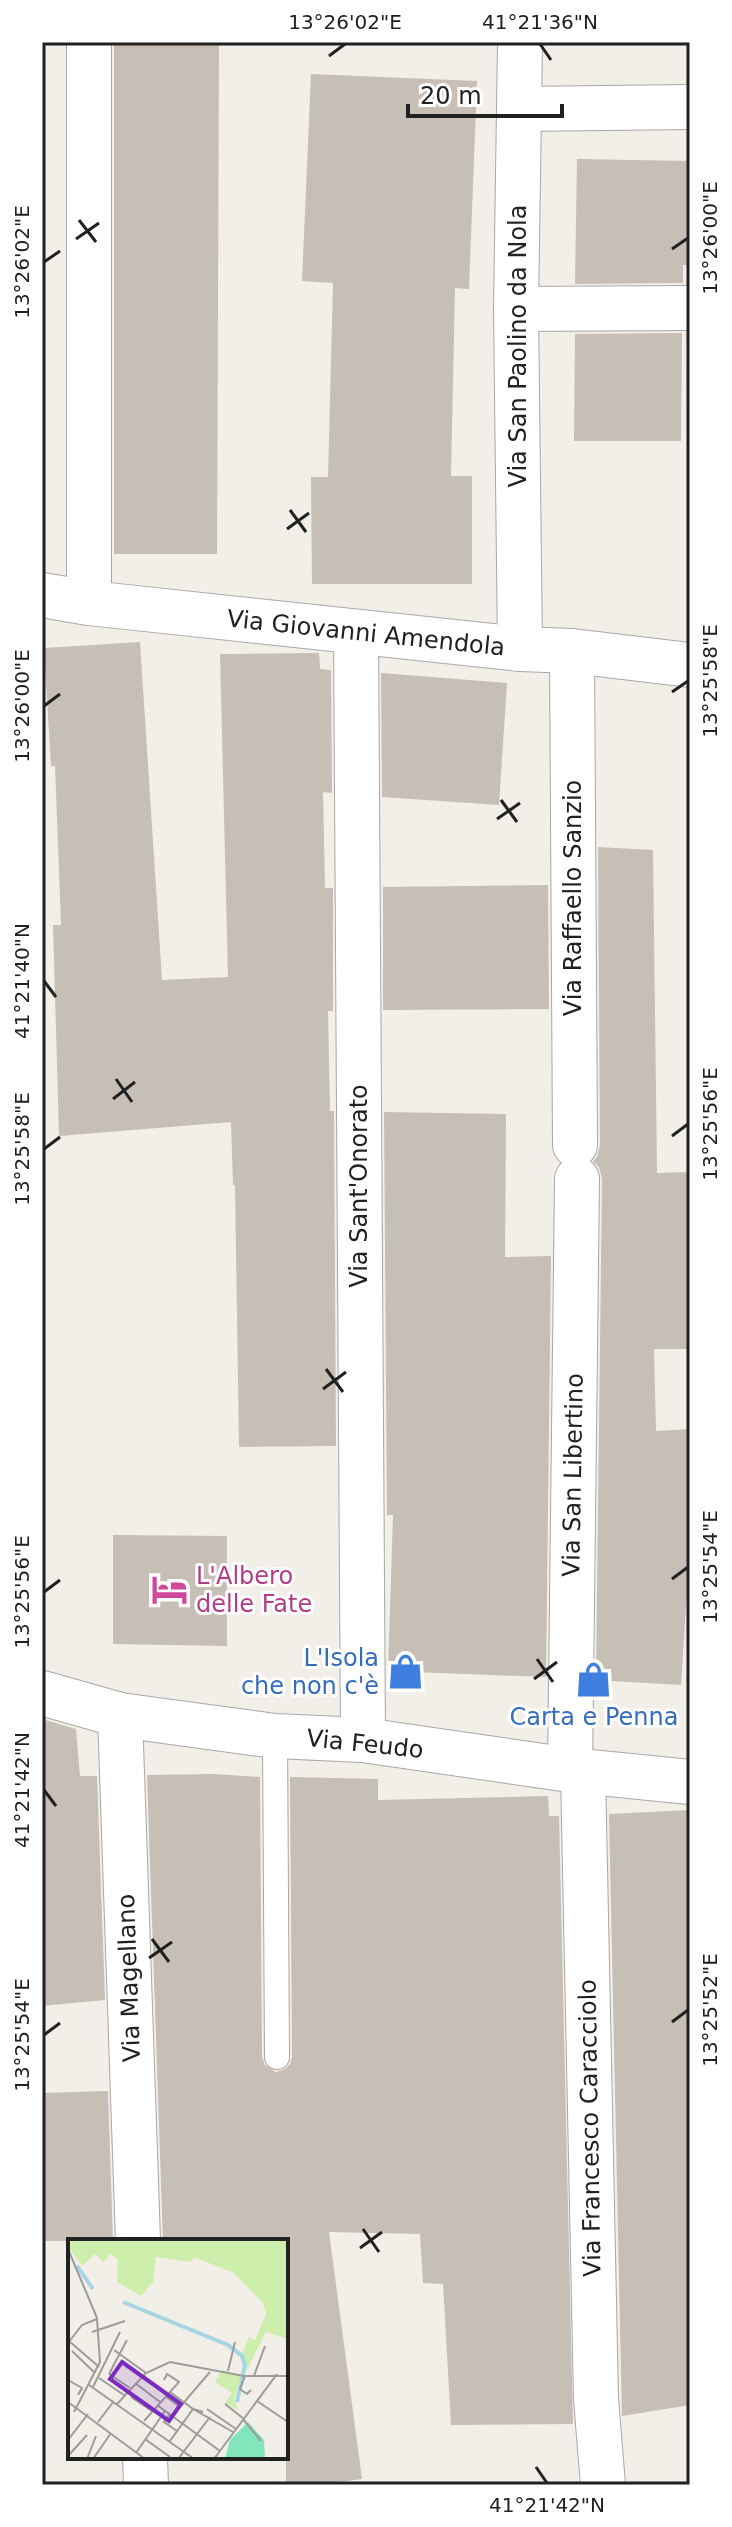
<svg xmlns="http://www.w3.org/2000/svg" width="732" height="2527" font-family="'DejaVu Sans',sans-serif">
	<rect width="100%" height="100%" fill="#f2eee8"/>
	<!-- building -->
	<g fill="#c7beb6">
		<path d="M114 42H219L217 554H114Z"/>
		<path d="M311 74 477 81 469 289 455 288 451 476H472V584H312L311 477H328L333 283 302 281Z"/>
		<path d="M577 159 690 161V265H683V283L575 284Z"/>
		<path d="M682 333 681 441H574L575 334Z"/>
		<path d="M140 642 162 980 228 977 220 654 319 653 320 669 331 670 332 793 323 792 325 888H333V1011H328L330 1111H334L336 1446 239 1447 235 1185H233L231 1122 59 1136 53 925H61L55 766H51L44 648Z"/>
		<path d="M381 673 507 683 499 805 382 797Z"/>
		<path d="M598 847 653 850 657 1173 690 1172V1349H654L656 1431 690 1429V1544L681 1685 596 1680 602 1179 599 1167 593 1161 597 1157 600 1145Z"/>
		<path d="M548 885 549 1009 383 1010V887Z"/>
		<path d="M384 1112 506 1114 505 1257 551 1256 546 1677 388 1671 393 1515H387Z"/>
		<path d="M113 1535 227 1536V1646L113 1644Z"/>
		<path d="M42 1719 76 1729 80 1776H97L105 2000 42 2006Z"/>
		<path d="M214 1774 260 1777 262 2057 265 2065 276 2072 285 2069 290 2064 292 2057 290 1777 378 1779V1800L548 1796 549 1816H559L573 2424 451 2425 443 2284 423 2283 420 2234 329 2232 362 2479 317 2485H286V2241H163L147 1775Z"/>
		<path d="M690 1810V2405L622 2416 609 1814Z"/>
		<path d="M108 2091 113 2241H42V2093Z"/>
	</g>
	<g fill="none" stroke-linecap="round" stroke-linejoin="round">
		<defs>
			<path id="lane" d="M275 1736 277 2057"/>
			<g id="street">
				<path d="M519 109 690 107"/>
				<path d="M516 309 690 308"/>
				<path d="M42 595 89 603 520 649 572 651 690 665"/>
				<path d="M89 603V42"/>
				<path d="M356 632 363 1740"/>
				<path d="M520 649 516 309 520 42"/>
				<path d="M572 651 575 1145"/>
				<path d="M42 1693 120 1715 275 1736 363 1740 570 1770 690 1782"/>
				<path d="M120 1715 138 2241"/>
				<path d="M570 1770 577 1179"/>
				<path d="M583 1772 596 2399 603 2485"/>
				<path d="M145 2457 146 2485"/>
			</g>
		</defs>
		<!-- lane casing -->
		<use href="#lane" stroke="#a8a8a8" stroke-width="26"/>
		<!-- street casing -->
		<use href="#street" stroke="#a8a8a8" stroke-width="46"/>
		<!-- lane -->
		<use href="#lane" stroke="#fff" stroke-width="24"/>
		<!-- street -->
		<use href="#street" stroke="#fff" stroke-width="44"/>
	</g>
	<!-- ticks -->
	<path fill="none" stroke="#212121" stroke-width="3" d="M540 44 551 60M329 56 345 44M79 220 96 242M76 239 99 223M672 249 688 238M44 262 60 251M290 510 306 532M287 529 309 513M672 692 688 681M44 706 60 694M501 800 517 822M497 819 520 803M44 981 56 997M116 1079 132 1102M113 1099 135 1082M672 1136 688 1124M44 1149 60 1137M326 1369 343 1392M323 1389 346 1372M672 1579 688 1567M44 1592 60 1580M537 1659 553 1682M534 1679 557 1662M44 1790 56 1806M152 1939 169 1962M149 1958 172 1942M672 2022 688 2010M44 2035 60 2023M363 2229 379 2252M360 2248 382 2232M536 2467 547 2483"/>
	<!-- icons -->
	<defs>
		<symbol id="hotel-bare" viewBox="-9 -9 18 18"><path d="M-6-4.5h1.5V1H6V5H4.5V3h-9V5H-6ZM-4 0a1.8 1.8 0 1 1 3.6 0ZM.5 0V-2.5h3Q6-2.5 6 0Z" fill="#d1479c" stroke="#fff" stroke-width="2.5" paint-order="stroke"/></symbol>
		<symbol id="shop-bare" viewBox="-9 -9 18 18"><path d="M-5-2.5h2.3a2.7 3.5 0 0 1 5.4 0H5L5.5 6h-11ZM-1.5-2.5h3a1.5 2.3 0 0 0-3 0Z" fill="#3f7fe0" stroke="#fff" stroke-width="2.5" paint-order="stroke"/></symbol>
	</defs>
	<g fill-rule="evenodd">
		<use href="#hotel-bare" x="144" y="1564" width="51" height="51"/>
		<use href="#shop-bare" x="380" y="1646" width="51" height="51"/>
		<use href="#shop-bare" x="568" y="1654" width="51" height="51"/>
	</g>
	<g text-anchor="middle" stroke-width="6" stroke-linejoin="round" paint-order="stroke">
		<!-- street labels -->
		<g font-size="24" fill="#212121" stroke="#fff">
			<text transform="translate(518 346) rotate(-90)" y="8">Via San Paolino da Nola</text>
			<text transform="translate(366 633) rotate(6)" y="8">Via Giovanni Amendola</text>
			<text transform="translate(573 898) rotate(-90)" y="8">Via Raffaello Sanzio</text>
			<text transform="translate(359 1186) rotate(-90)" y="8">Via Sant'Onorato</text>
			<text transform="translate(573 1475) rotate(-89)" y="8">Via San Libertino</text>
			<text transform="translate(365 1744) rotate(6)" y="8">Via Feudo</text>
			<text transform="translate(129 1978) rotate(-92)" y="8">Via Magellano</text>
			<text transform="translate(590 2128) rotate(-91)" y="8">Via Francesco Caracciolo</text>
		</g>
		<!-- hotel labels -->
		<g font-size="24" fill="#b23c85" stroke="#fff" text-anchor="start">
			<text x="196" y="1584">L'Albero<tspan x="196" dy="28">delle Fate</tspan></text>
		</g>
		<!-- shop labels -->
		<g font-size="24" fill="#366cbe" stroke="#fff" text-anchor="end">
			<text x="379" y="1666">L'Isola<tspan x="379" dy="28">che non c'è</tspan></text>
			<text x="594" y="1725" text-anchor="middle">Carta e Penna</text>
		</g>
	</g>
	<!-- overview -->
	<g transform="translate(68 2239)">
		<rect width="220" height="220" fill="#f2eee8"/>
		<path d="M5 0H220V100L198 93 176 136 174 115 181 98 187 101 198 75 195 64 166 34 126 18 123 23 88 18 85 43 73 57 49 43 50 21 42 14 36 23 27 15 14 27 0 7ZM154 131 173 137 166 159 170 171 157 164 164 154 147 143Z" fill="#ceeeac"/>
		<path d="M180 183 196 201 197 220H157L162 201Z" fill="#82e5bc"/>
		<path fill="none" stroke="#a6d6e2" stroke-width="4" d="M9 27 25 50M55 63 160 106 174 117 177 126 169 163"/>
		<path fill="none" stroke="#9e9c98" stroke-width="2" d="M0 10 29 79M24 93 57 82M1 102 31 128M0 104 14 86 29 80 32 123 6 173M46 111 78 134M4 112 27 134M160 132 167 103M41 135 59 101M41 135 62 149M177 137 172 150 179 155 183 151M186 137 197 107M31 139 56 156M0 141 14 149 10 156M67 144 92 163M21 146 126 220M25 148 52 93M102 153 125 170 102 202M97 157 112 168 142 133M63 158 84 172M189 162 220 183M0 163 77 220M49 165 78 134 102 123 176 137H220M157 165 176 180M89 166 152 212M139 170 168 190M135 173 125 170 165 193M102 175 96 183 109 192M175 180 193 202M76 182 111 143 99 135 96 141M30 183 46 162M77 200 102 218M0 201 20 175M68 214 97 172M0 217 19 196M19 220 28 197M25 220 43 194M110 220 142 178M146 220 209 135"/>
		<path fill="#7b2cbf" fill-opacity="0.15" stroke="#7b2cbf" stroke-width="4" d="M54 123 113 165 101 182 42 140Z"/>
		<rect width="220" height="220" fill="none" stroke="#212121" stroke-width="4"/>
	</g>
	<!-- border -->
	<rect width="732" height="2527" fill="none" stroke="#ffffff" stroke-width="88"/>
	<!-- scale -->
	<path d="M408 104v12h154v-12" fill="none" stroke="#212121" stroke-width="4"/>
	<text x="420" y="104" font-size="24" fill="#212121" stroke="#ffffff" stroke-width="6" paint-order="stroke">20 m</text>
	<rect x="44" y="44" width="644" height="2439" fill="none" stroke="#212121" stroke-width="3"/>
	<g font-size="20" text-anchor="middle" fill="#212121">
		<text x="345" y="29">13°26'02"E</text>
		<text x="540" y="29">41°21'36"N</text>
		<text transform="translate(710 238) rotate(-90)" y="7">13°26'00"E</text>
		<text transform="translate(22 262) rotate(-90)" y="7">13°26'02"E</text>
		<text transform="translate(710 681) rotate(-90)" y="7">13°25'58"E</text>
		<text transform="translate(22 706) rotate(-90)" y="7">13°26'00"E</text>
		<text transform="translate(22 981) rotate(-90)" y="7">41°21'40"N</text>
		<text transform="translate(710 1124) rotate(-90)" y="7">13°25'56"E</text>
		<text transform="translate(22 1149) rotate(-90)" y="7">13°25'58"E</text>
		<text transform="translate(710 1567) rotate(-90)" y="7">13°25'54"E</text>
		<text transform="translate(22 1592) rotate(-90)" y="7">13°25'56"E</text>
		<text transform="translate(22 1790) rotate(-90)" y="7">41°21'42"N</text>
		<text transform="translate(710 2010) rotate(-90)" y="7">13°25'52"E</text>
		<text transform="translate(22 2035) rotate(-90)" y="7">13°25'54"E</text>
		<text x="547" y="2512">41°21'42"N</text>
	</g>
</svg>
